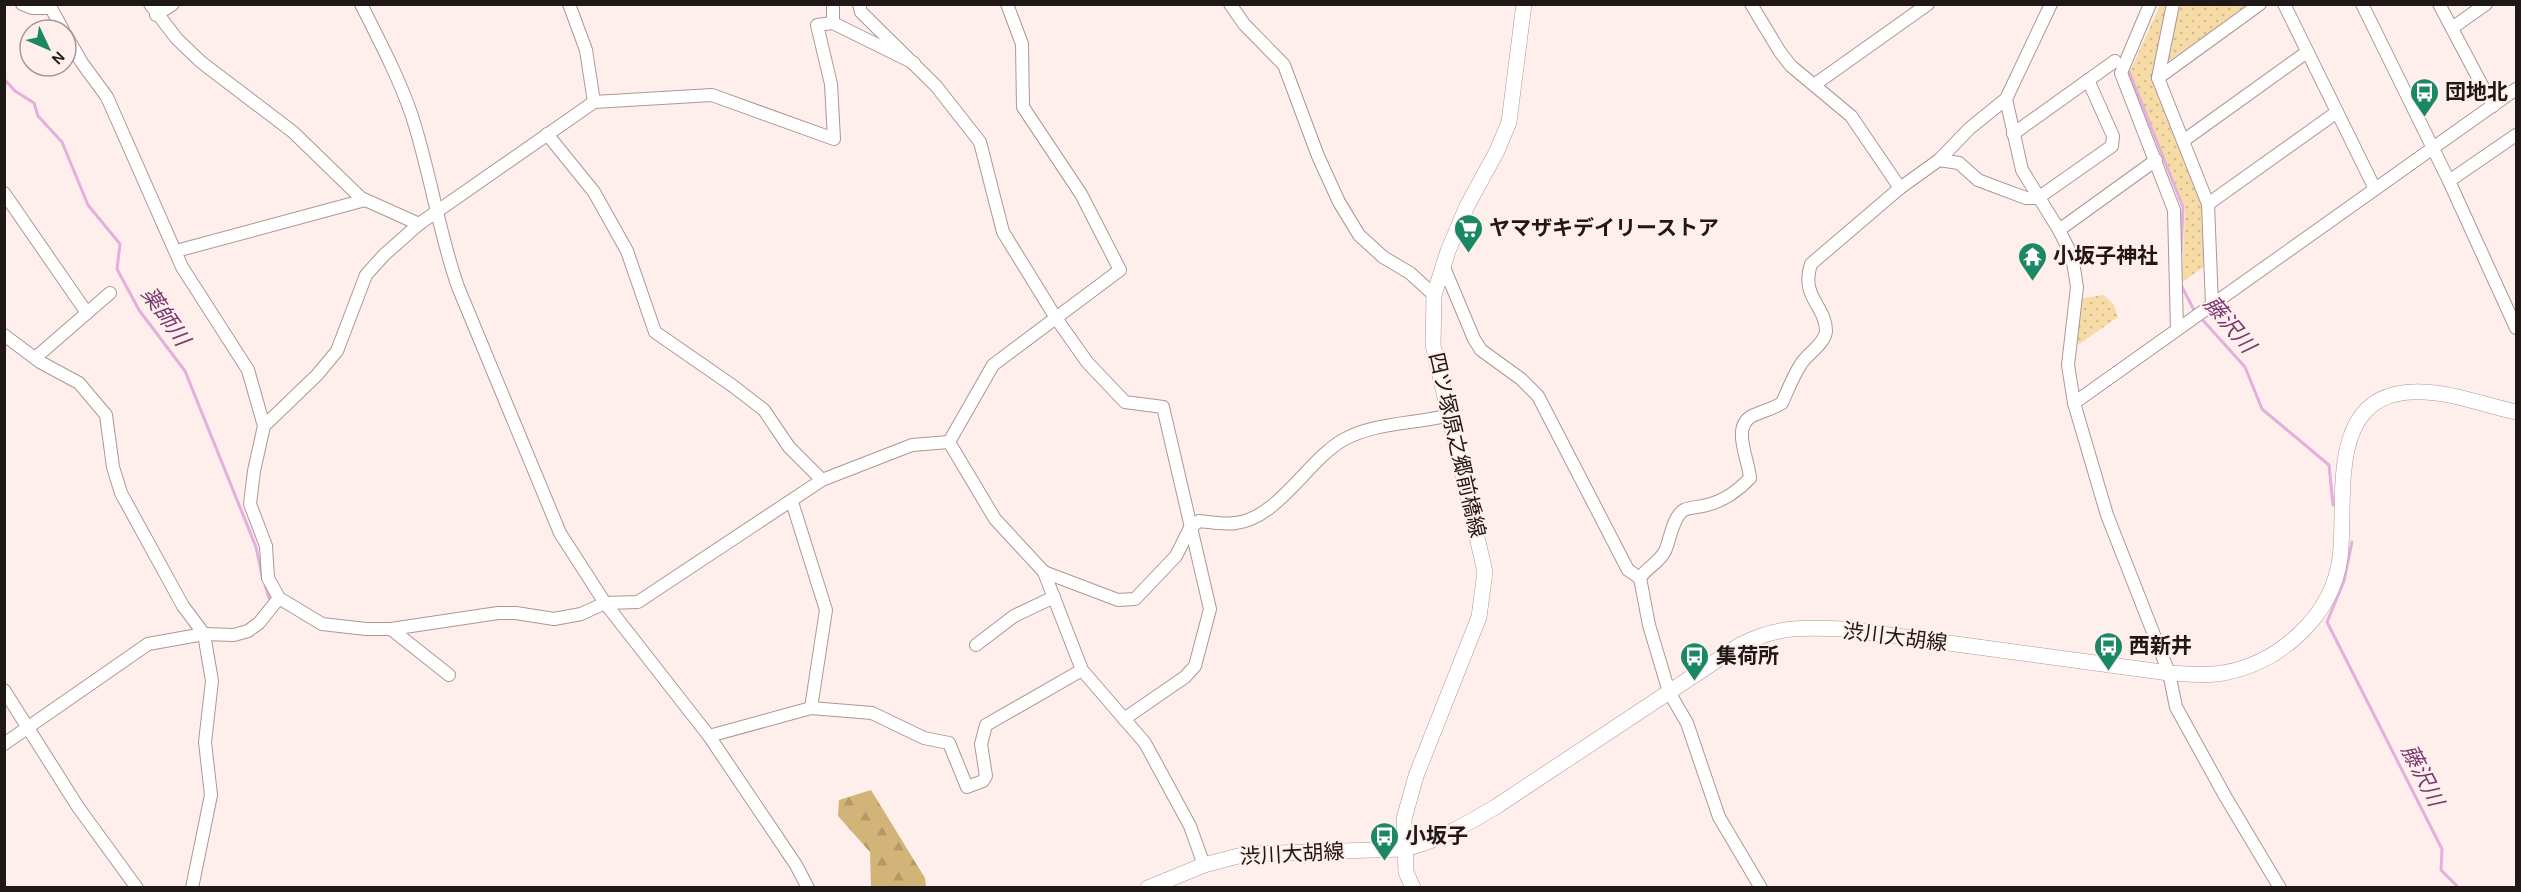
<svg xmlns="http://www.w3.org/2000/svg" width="2521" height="892" font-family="Karla,'Noto Sans JP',sans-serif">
	<defs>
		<pattern id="forest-firs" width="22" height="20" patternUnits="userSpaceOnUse" patternTransform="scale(1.5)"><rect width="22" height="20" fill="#d2b378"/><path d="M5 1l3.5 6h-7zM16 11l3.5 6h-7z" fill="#b49967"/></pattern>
		<pattern id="park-dots" width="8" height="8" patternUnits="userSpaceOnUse" patternTransform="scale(1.5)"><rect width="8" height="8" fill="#f7dba7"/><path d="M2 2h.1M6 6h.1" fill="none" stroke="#d3bb8f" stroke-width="1.8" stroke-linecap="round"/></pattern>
	</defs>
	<rect width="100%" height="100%" fill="#ffefec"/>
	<!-- forest -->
	<path fill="url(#forest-firs)" d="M871 790 925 878 926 887H871L870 852 838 816 839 800Z"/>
	<!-- park -->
	<g fill="url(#park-dots)">
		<path d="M2160 5H2169L2154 78 2203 204 2205 266 2182 282 2185 208 2130 72Z"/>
		<path d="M2176 5H2249L2168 61 2166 58Z"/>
		<path d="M2104 295 2114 305 2118 317 2078 345 2079 299Z"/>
	</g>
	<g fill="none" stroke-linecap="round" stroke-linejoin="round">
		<!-- stream -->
		<g stroke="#e3afdc" stroke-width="3">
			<path d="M2128 69 2183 207 2181 253"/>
			<path d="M4 79 15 91 34 103 38 116 62 142 88 205 120 244 117 269 139 310 185 371 256 547 262 576"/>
			<path d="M2180 283 2195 312"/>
			<path d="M2200 317 2245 367 2262 409 2329 465 2333 505"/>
			<path d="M2352 542 2344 581 2327 622 2442 849 2441 870 2459 888"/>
			<path d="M265 585 269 598"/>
		</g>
		<defs>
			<g id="minor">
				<path d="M22 4 32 8H51L63 30"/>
				<path d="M150 4 177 39 201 62 293 132 361 198 419 224"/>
				<path d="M361 4C379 40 398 76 411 113 430 170 438 230 458 287L560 533 605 603 709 736 796 865 808 888"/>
				<path d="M569 4 586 50 594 102"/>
				<path d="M833 4V23"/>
				<path d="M859 4 861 12 936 86 980 142 1003 232 1056 318 1087 362 1125 402 1163 407 1210 609 1195 666 1185 677 1124 719"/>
				<path d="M1230 4 1244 24 1284 65 1318 156 1339 202 1359 235 1383 257 1410 273 1434 295"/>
				<path d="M1751 4 1780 52 1791 66 1851 116 1900 188"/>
				<path d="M2150 4 2121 73 2174 210 2177 329"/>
				<path d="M2284 4 2375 189"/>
				<path d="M2362 4 2449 181 2516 328"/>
				<path d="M2439 4 2493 106"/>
				<path d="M156 15 173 4"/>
				<path d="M2452 28 2486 4"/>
				<path d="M66 35 82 63 107 97 182 267 248 370 264 426 254 471 250 504 266 546 268 578 279 598 322 624 366 629H391L498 613H516L554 619 581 614 605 603 638 602 822 480 912 445 949 442"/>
				<path d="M2158 78 2173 4"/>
				<path d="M1814 85 1928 4"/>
				<path d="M2006 99 2022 170 2059 230 2072 256 2077 287 2068 365 2074 403 2107 515 2169 673 2176 707 2225 796 2280 888"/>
				<path d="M547 134 594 192 627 251 655 332 733 386 764 410 789 447 822 480"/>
				<path d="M2013 134 2115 61"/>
				<path d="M2183 141 2307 52"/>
				<path d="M1939 160 1959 163 1978 180 1999 188 2026 198H2038L2112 146 2113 136 2088 80"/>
				<path d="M2449 181 2516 135"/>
				<path d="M4 193 87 313"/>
				<path d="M2208 204 2337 112"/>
				<path d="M2059 230 2156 160"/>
				<path d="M176 251 365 200"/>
				<path d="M1443 265 1474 339 1481 350 1521 379 1538 396 1628 570 1640 578"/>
				<path d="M2212 305 2208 204 2158 78 2260 4"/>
				<path d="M4 335 40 362 79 383 106 415 113 467 121 493 183 606 204 634 212 681 205 742 211 795 192 888"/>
				<path d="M35 358 110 293"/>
				<path d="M2074 403 2516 89"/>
				<path d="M264 426 317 375 337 351 366 275 384 255 419 224 594 102 712 95 834 139 831 84 817 25 833 23 914 63"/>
				<path d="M949 442 993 365 1120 270 1081 194 1023 107 1022 44 1007 4"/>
				<path d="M949 442 995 519 1044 572 1082 670 1145 743 1190 826 1204 865"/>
				<path d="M792 502 826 610 811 708"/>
				<path d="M1044 572 1118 600 1135 599 1176 556 1190 528 1199 521C1211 522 1224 525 1236 523 1278 518 1308 460 1343 440 1375 422 1415 424 1450 415"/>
				<path d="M391 629 449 675"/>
				<path d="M976 645 1014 616 1054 597"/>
				<path d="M4 690 78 807 137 888"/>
				<path d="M709 736 811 708 872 713 924 738 949 743 967 787 983 781 986 776 981 744 986 725 1082 670"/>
				<path d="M4 744 148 644 204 634 234 635 248 631 259 623 279 598"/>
				<path d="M1761 888 1719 817 1687 723 1669 692 1649 625 1640 578C1647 567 1659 563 1665 551 1670 540 1673 516 1684 510 1691 507 1700 507 1707 505 1723 501 1739 490 1750 478 1749 460 1731 427 1752 416 1762 411 1773 409 1782 403 1788 390 1793 376 1801 364 1807 354 1825 344 1826 331 1826 306 1800 297 1811 264L1900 188 1939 160 1970 128 2006 99 2051 4"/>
			</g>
			<g id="major">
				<path d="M1148 888 1204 865 1246 854 1404 849C1438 841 1467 824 1497 806L1740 645C1778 626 1804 627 1845 629L2169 673C2187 674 2205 676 2223 673 2279 663 2332 617 2340 558 2347 508 2327 409 2396 394 2434 385 2479 404 2516 412"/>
				<path d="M1413 888 1406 872 1404 819 1416 776 1479 617 1485 572 1433 345 1434 295 1448 251 1467 206 1497 151 1509 122 1524 4"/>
			</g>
		</defs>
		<!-- minor casing -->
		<use href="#minor" stroke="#aa9895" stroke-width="14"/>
		<!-- major casing -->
		<use href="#major" stroke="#aa9895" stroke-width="16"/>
		<!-- minor -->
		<use href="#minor" stroke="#fff" stroke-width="12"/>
		<!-- major -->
		<use href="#major" stroke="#fff" stroke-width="15"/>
	</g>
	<!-- icons -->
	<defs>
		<symbol id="bus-pin" viewBox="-11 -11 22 30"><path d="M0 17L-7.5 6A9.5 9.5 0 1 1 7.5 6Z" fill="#1a8765" stroke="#ffefec"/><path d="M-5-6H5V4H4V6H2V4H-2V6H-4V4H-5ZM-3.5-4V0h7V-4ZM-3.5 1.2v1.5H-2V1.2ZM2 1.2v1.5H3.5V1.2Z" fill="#fff"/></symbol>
		<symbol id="supermarket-pin" viewBox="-11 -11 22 30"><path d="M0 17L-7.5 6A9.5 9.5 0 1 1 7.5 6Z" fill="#1a8765" stroke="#ffefec"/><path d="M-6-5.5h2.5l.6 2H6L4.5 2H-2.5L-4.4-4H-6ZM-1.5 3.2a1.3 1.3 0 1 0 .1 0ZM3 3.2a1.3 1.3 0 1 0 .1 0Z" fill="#fff"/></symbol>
		<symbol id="temple-pin" viewBox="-11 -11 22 30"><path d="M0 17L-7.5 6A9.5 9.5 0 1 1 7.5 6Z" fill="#1a8765" stroke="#ffefec"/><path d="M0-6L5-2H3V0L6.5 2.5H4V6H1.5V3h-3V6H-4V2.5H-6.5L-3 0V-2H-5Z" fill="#fff"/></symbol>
	</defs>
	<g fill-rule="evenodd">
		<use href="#bus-pin" x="2408" y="76" width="33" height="45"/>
		<use href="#supermarket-pin" x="1452" y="212" width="33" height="45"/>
		<use href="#temple-pin" x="2016" y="240" width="33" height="45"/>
		<use href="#bus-pin" x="2092" y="630" width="33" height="45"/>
		<use href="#bus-pin" x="1678" y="640" width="33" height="45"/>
		<use href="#bus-pin" x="1368" y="820" width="33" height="45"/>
	</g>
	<g text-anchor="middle" stroke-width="4.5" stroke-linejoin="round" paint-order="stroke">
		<!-- poi labels -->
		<g font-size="21" font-weight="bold" fill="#1f1817" stroke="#ffefec" text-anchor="start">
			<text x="2445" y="99">団地北</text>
			<text x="1489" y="235">ヤマザキデイリーストア</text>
			<text x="2053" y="263">小坂子神社</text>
			<text x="2129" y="653">西新井</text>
			<text x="1716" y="663">集荷所</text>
			<text x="1405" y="843">小坂子</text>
		</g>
		<!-- street labels -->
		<g font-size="21" fill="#1f1817" stroke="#ffefec">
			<text transform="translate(1457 445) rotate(77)" y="7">四ツ塚原之郷前橋線</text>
			<text transform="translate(1895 637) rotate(7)" y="7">渋川大胡線</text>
			<text transform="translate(1292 854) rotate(-3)" y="7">渋川大胡線</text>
		</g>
		<!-- water labels -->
		<g font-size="22" font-style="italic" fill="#783a72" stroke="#ffefec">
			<text transform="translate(166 316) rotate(55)" y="8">薬師川</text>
			<text transform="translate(2230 324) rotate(50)" y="8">藤沢川</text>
			<text transform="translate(2423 775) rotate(63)" y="8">藤沢川</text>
		</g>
	</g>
	<!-- border -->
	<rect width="2521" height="892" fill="none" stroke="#1f1817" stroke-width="12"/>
	<!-- north arrow -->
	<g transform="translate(48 48) rotate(134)"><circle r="28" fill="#ffefec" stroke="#a59997" stroke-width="1.5"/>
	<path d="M0-4.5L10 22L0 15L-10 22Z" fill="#1a8765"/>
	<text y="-9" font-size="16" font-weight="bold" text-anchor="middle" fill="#1f1817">N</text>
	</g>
</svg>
